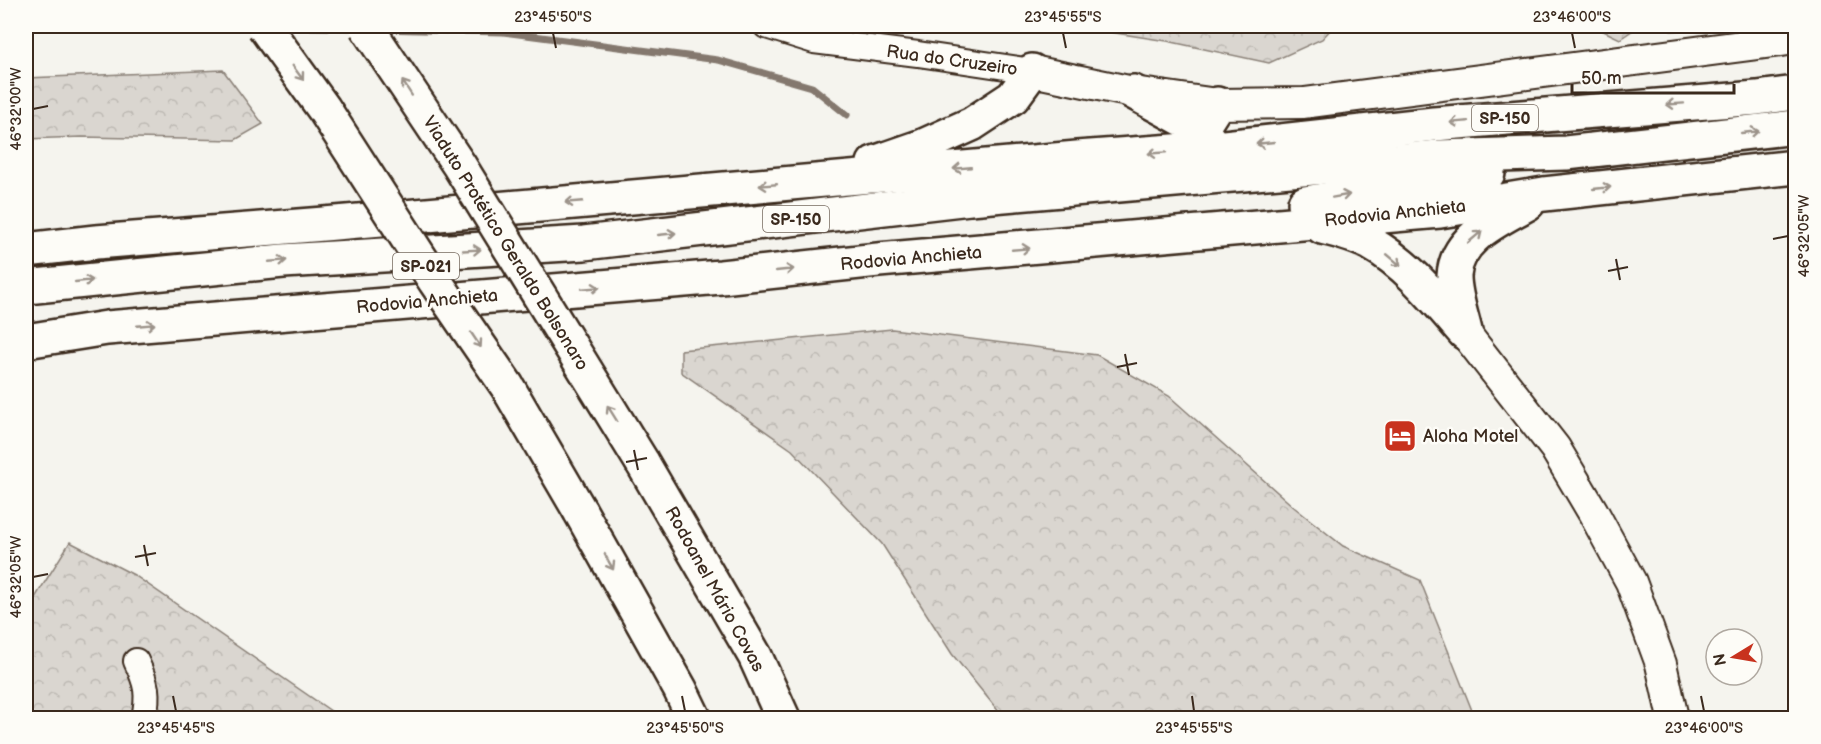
<svg xmlns="http://www.w3.org/2000/svg" width="1821" height="744" font-family="'Balsamiq Sans',sans-serif">
	<defs>
		<pattern id="forest-crowns" width="20" height="18" patternUnits="userSpaceOnUse" patternTransform="scale(1.5)"><rect width="20" height="18" fill="#dad6d0"/><path d="M2 6a3 3 0 1 1 6 0M12 15a3 3 0 1 1 6 0" fill="none" stroke="#bcb8b2"/></pattern>
	</defs>
	<rect width="100%" height="100%" fill="#f5f4ee"/>
	<filter id="ink" filterUnits="userSpaceOnUse"><feTurbulence type="fractalNoise" baseFrequency=".0167" numOctaves="2"/><feDisplacementMap in="SourceGraphic" scale="12" xChannelSelector="R" yChannelSelector="G"/><feConvolveMatrix kernelMatrix="1 2 1 2 8 2 1 2 1" color-interpolation-filters="sRGB"/></filter>
	<g filter="url(#ink)">
		<!-- forest -->
		<g fill="url(#forest-crowns)" stroke="#8a8077" stroke-width="1.5">
			<path d="M1070 26H1334L1322 39 1269 63 1167 41Z"/>
			<path d="M1593 26H1639L1620 39Z"/>
			<path d="M1667 26H1744L1671 31Z"/>
			<path d="M223 70 263 124 235 140 82 137 26 139V78Z"/>
			<path d="M892 329 1097 355 1169 396 1295 508 1343 546 1420 580 1475 718H1004L952 654 882 544 792 450 681 372V350Z"/>
			<path d="M70 542 134 575 341 718H26V612Z"/>
		</g>
		<g fill="none" stroke-linecap="round" stroke-linejoin="round">
			<!-- stream -->
			<g stroke="#84786e" stroke-width="7">
				<path d="M277 26 358 28"/>
				<path d="M379 29 503 32 718 60 812 87 847 115"/>
			</g>
			<defs>
				<g id="minor">
					<path d="M766 26 814 41 918 54 1032 71"/>
					<path d="M136 661C147 684 149 694 144 718"/>
				</g>
				<g id="tertiary">
					<path d="M1032 71 1133 92 1217 104 1304 103 1796 39"/>
					<path d="M1465 333 1555 448 1593 512 1631 582 1661 664 1673 718"/>
				</g>
				<g id="motorway">
					<path d="M1133 92 1201 129 1215 148"/>
					<path d="M1201 129 1217 104"/>
					<path d="M874 163 923 146 972 124 1013 97 1032 71"/>
					<path d="M1305 203 1488 173"/>
					<path d="M1322 227C1338 231 1355 235 1370 243 1408 264 1437 301 1465 333"/>
					<path d="M26 250 96 242 324 224 1077 158 1215 148 1434 124 1757 98 1796 93"/>
					<path d="M26 287 283 261 584 243 970 198 1439 157 1566 153 1796 127"/>
					<path d="M1465 331C1461 314 1454 294 1454 276 1456 237 1499 220 1528 203"/>
					<path d="M26 341 107 328 721 277 878 260 1440 211 1544 194 1796 167"/>
					<path d="M642 462 755 656 783 718"/>
					<path d="M580 511 680 689 694 718"/>
				</g>
			</defs>
			<!-- minor casing -->
			<use href="#minor" stroke="#3b2a1e" stroke-width="28"/>
			<!-- tertiary casing -->
			<use href="#tertiary" stroke="#3b2a1e" stroke-width="34"/>
			<!-- motorway casing -->
			<use href="#motorway" stroke="#3b2a1e" stroke-width="38"/>
			<!-- minor -->
			<use href="#minor" stroke="#fdfcf7" stroke-width="24"/>
			<!-- tertiary -->
			<use href="#tertiary" stroke="#fdfcf7" stroke-width="30"/>
			<!-- motorway -->
			<use href="#motorway" stroke="#fdfcf7" stroke-width="33"/>
			<defs>
				<g id="motorway-bridge">
					<path d="M264 26 324 109 435 281 507 386 580 511"/>
					<path d="M366 26 459 165 642 462"/>
				</g>
			</defs>
			<!-- motorway-bridge casing -->
			<use href="#motorway-bridge" stroke="#3b2a1e" stroke-width="38" stroke-linecap="butt"/>
			<!-- motorway-bridge -->
			<use href="#motorway-bridge" stroke="#fdfcf7" stroke-width="33"/>
		</g>
		<!-- one-way arrows -->
		<defs><path id="oneway-shaft" d="M-6 0H5M1.5-3L5.5 0L1.5 3" fill="none" stroke-width="1.6" stroke-linecap="round" stroke-linejoin="round" transform="scale(1.5)"/></defs>
		<g stroke="#9c938a">
			<use href="#oneway-shaft" transform="translate(298 73) rotate(54)"/>
			<use href="#oneway-shaft" transform="translate(407 88) rotate(-123)"/>
			<use href="#oneway-shaft" transform="translate(1675 104) rotate(176)"/>
			<use href="#oneway-shaft" transform="translate(1459 122) rotate(175)"/>
			<use href="#oneway-shaft" transform="translate(1750 132) rotate(-6)"/>
			<use href="#oneway-shaft" transform="translate(1265 143) rotate(174)"/>
			<use href="#oneway-shaft" transform="translate(1157 153) rotate(176)"/>
			<use href="#oneway-shaft" transform="translate(962 168) rotate(175)"/>
			<use href="#oneway-shaft" transform="translate(768 185) rotate(175)"/>
			<use href="#oneway-shaft" transform="translate(1602 188) rotate(-6)"/>
			<use href="#oneway-shaft" transform="translate(1341 196) rotate(-10)"/>
			<use href="#oneway-shaft" transform="translate(574 202) rotate(175)"/>
			<use href="#oneway-shaft" transform="translate(667 234) rotate(-6)"/>
			<use href="#oneway-shaft" transform="translate(1475 237) rotate(-40)"/>
			<use href="#oneway-shaft" transform="translate(1021 249) rotate(-5)"/>
			<use href="#oneway-shaft" transform="translate(472 250) rotate(-3)"/>
			<use href="#oneway-shaft" transform="translate(1394 260) rotate(40)"/>
			<use href="#oneway-shaft" transform="translate(278 261) rotate(-5)"/>
			<use href="#oneway-shaft" transform="translate(785 270) rotate(-6)"/>
			<use href="#oneway-shaft" transform="translate(84 281) rotate(-6)"/>
			<use href="#oneway-shaft" transform="translate(591 288) rotate(-5)"/>
			<use href="#oneway-shaft" transform="translate(146 325) rotate(-5)"/>
			<use href="#oneway-shaft" transform="translate(476 340) rotate(56)"/>
			<use href="#oneway-shaft" transform="translate(612 413) rotate(-122)"/>
			<use href="#oneway-shaft" transform="translate(609 562) rotate(61)"/>
		</g>
	</g>
	<!-- ticks -->
	<path fill="none" stroke="#3b2a1e" stroke-width="2" d="M553 33 556 48M1063 33 1066 48M1572 33 1575 48M33 109 48 106M1773 239 1788 236M1616 259 1620 280M1608 271 1628 267M1125 354 1129 375M1117 367 1137 363M634 450 638 470M626 462 647 458M144 545 148 566M135 557 156 553M33 577 48 574M173 696 176 711M682 696 685 711M1192 696 1194 711M1701 696 1704 711"/>
	<!-- icons -->
	<defs>
		<symbol id="hotel-square" viewBox="-11 -11 22 22"><rect x="-9" y="-9" width="18" height="18" rx="4" fill="#c8321e" stroke="#fdfcf7"/><path d="M-6-4.5h1.5V1H6V5H4.5V3h-9V5H-6ZM-4 0a1.8 1.8 0 1 1 3.6 0ZM.5 0V-2.5h3Q6-2.5 6 0Z" fill="#fff"/></symbol>
	</defs>
	<g fill-rule="evenodd">
		<use href="#hotel-square" x="1381" y="417" width="38" height="38"/>
	</g>
	<g text-anchor="middle" stroke-width="5" stroke-linejoin="round" paint-order="stroke">
		<!-- shield labels -->
		<g fill="#fdfcf7" stroke="#75695f" stroke-width="1.5">
			<rect x="1472" y="105" width="66" height="26" rx="4.5"/>
			<rect x="763" y="206" width="66" height="26" rx="4.5"/>
			<rect x="393" y="253" width="66" height="26" rx="4.5"/>
		</g>
		<g font-size="16" font-weight="bold" fill="#3b2a1e">
			<text x="1505" y="124">SP-150</text>
			<text x="796" y="225">SP-150</text>
			<text x="426" y="272">SP-021</text>
		</g>
		<!-- street labels -->
		<g font-size="18" fill="#3b2a1e" stroke="#fdfcf7">
			<text transform="translate(952 60) rotate(8)" y="6">Rua do Cruzeiro</text>
			<text transform="translate(1395 213) rotate(-6)" y="6">Rodovia Anchieta</text>
			<text transform="translate(506 243) rotate(58)" y="6">Viaduto Protético Geraldo Bolsonaro</text>
			<text transform="translate(911 258) rotate(-5)" y="6">Rodovia Anchieta</text>
			<text transform="translate(427 301) rotate(-5)" y="6">Rodovia Anchieta</text>
			<text transform="translate(715 589) rotate(61)" y="6">Rodoanel Mário Covas</text>
		</g>
		<!-- poi labels -->
		<g font-size="18" fill="#3b2a1e" stroke="#fdfcf7" text-anchor="start">
			<text x="1423" y="442">Aloha Motel</text>
		</g>
	</g>
	<!-- margin -->
	<rect width="1821" height="744" fill="none" stroke="#fdfcf7" stroke-width="66"/>
	<!-- north arrow -->
	<g transform="translate(1734 657) rotate(259)"><circle r="28" fill="#fdfcf7" stroke="#afa8a0" stroke-width="1.5"/>
	<path d="M0-4.5L10 22L0 15L-10 22Z" fill="#c8321e"/>
	<text y="-9" font-size="16" font-weight="bold" text-anchor="middle" fill="#3b2a1e">N</text>
	</g>
	<!-- scale -->
	<path d="M1572 84v9h162v-9" fill="none" stroke="#3b2a1e" stroke-width="3"/>
	<text x="1581" y="84" font-size="18" fill="#3b2a1e" stroke="#fdfcf7" stroke-width="4.5" paint-order="stroke">50 m</text>
	<rect x="33" y="33" width="1755" height="678" fill="none" stroke="#3b2a1e" stroke-width="2"/>
	<g font-size="15" text-anchor="middle" fill="#3b2a1e">
		<text x="553" y="22">23°45'50"S</text>
		<text x="1063" y="22">23°45'55"S</text>
		<text x="1572" y="22">23°46'00"S</text>
		<text transform="translate(16 109) rotate(-90)" y="5">46°32'00"W</text>
		<text transform="translate(1804 236) rotate(-90)" y="5">46°32'05"W</text>
		<text transform="translate(16 577) rotate(-90)" y="5">46°32'05"W</text>
		<text x="176" y="733">23°45'45"S</text>
		<text x="685" y="733">23°45'50"S</text>
		<text x="1194" y="733">23°45'55"S</text>
		<text x="1704" y="733">23°46'00"S</text>
	</g>
</svg>
